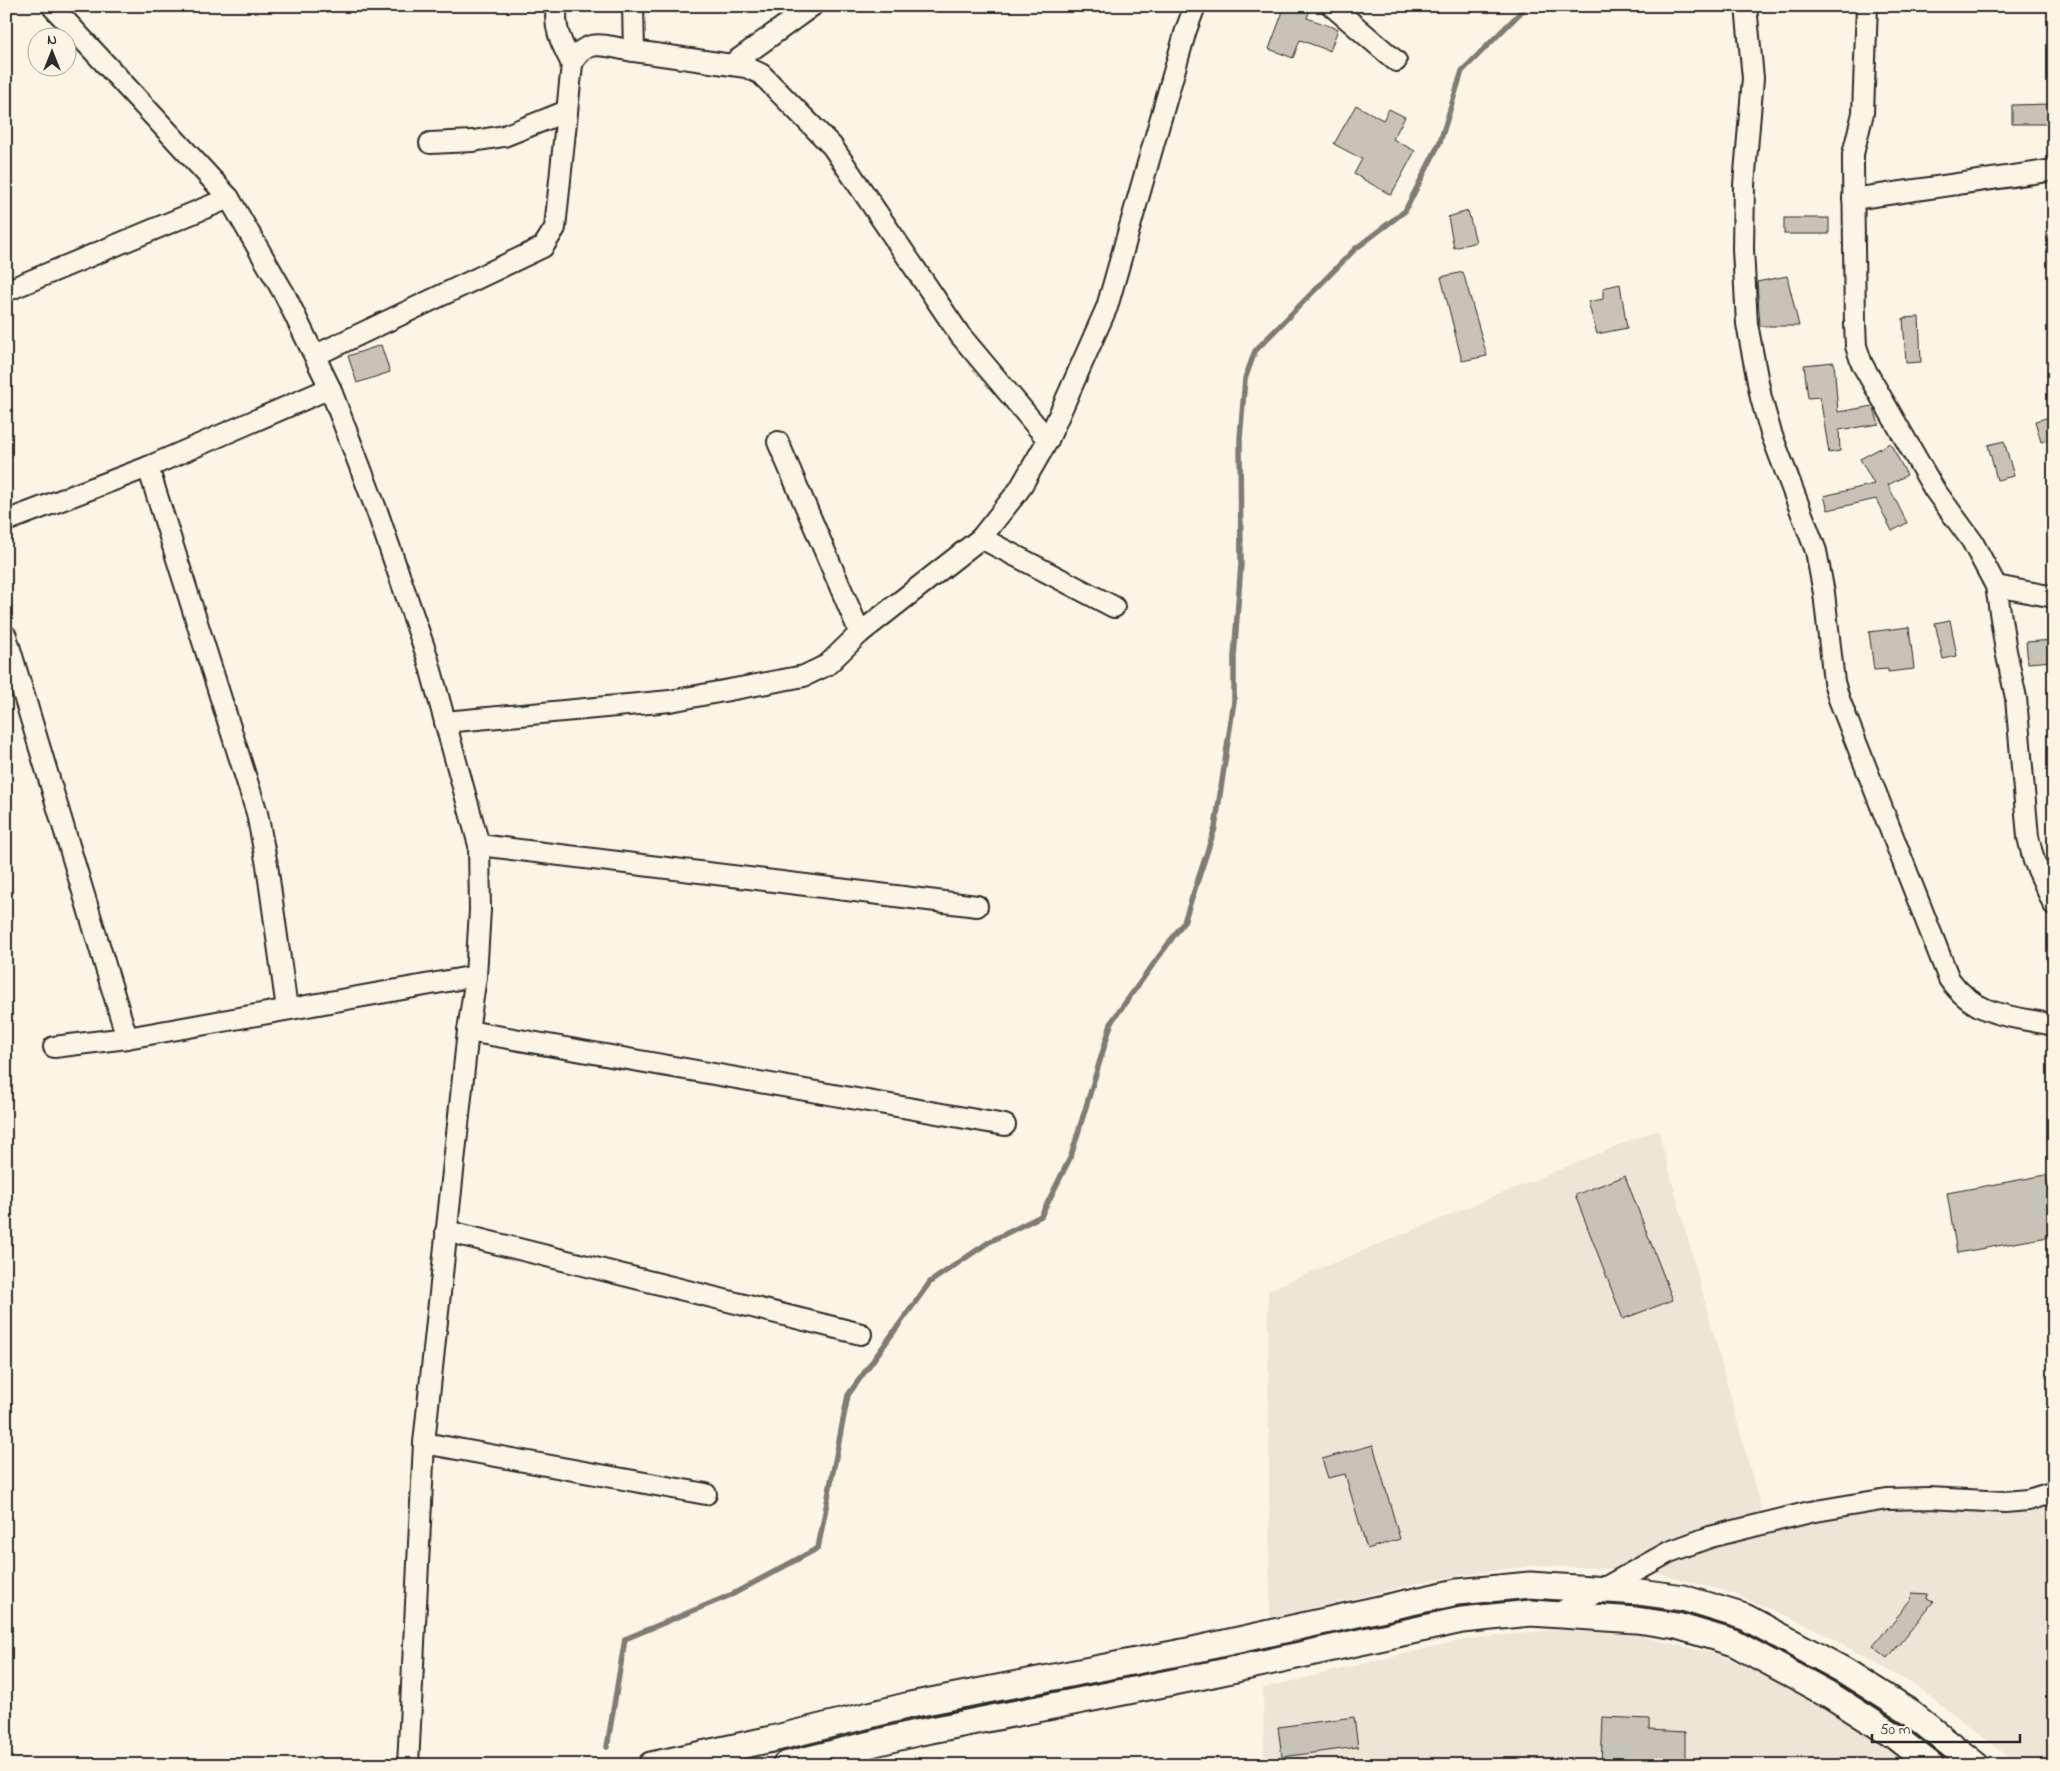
<svg xmlns="http://www.w3.org/2000/svg" width="2060" height="1771" font-family="'Indie Flower',sans-serif">
	<rect width="100%" height="100%" fill="#fcf5e5"/>
	<filter id="ink" filterUnits="userSpaceOnUse"><feTurbulence type="fractalNoise" baseFrequency=".02" numOctaves="2"/><feDisplacementMap in="SourceGraphic" scale="10" xChannelSelector="R" yChannelSelector="G"/><feConvolveMatrix kernelMatrix="1 2 1 2 8 2 1 2 1" color-interpolation-filters="sRGB"/></filter>
	<g filter="url(#ink)">
		<!-- built -->
		<g fill="#ece6d7">
			<path d="M1658 1129 1767 1531 1894 1504 2054 1498V1765H2019L1921 1689 1812 1627 1732 1593 1648 1571 1535 1565 1435 1579 1270 1618 1268 1290Z"/>
			<path d="M1552 1630 1635 1635 1720 1655 1798 1689 1921 1765H1264L1263 1688 1462 1640Z"/>
		</g>
		<g fill="none" stroke-linecap="round" stroke-linejoin="round">
			<!-- stream -->
			<path stroke="#7d7b74" stroke-width="5.5" d="M607 1747 625 1639 733 1594 818 1548 848 1395 930 1282 989 1242 1041 1216 1071 1156 1112 1021 1184 922 1215 828 1234 701V657L1241 564 1240 438 1245 379 1255 351 1355 249 1405 211 1440 142 1462 71 1527 6"/>
		</g>
		<!-- building -->
		<g fill="#c8c3b7" stroke="#2b2b2b">
			<path d="M1285 6H1311L1307 18 1338 29 1330 51 1300 40 1293 58 1269 49Z"/>
			<path d="M2054 104V124H2012V105Z"/>
			<path d="M1356 105 1383 120 1389 109 1405 117 1393 139 1415 151 1391 195 1354 174 1362 159 1334 144Z"/>
			<path d="M1468 211 1476 242 1454 248 1448 217Z"/>
			<rect x="1784" y="218" width="45" height="16"/>
			<path d="M1463 272 1487 356 1462 361 1441 277Z"/>
			<path d="M1787 276 1799 326H1760L1757 282Z"/>
			<path d="M1620 284 1627 328 1597 334 1588 302 1603 299V288Z"/>
			<path d="M1919 317 1921 362 1906 363 1903 318Z"/>
			<path d="M381 345 390 372 357 383 348 356Z"/>
			<path d="M1834 362 1838 412 1873 406 1879 424 1839 430 1840 451 1829 453 1820 397 1808 398 1804 365Z"/>
			<path d="M2054 416V438L2041 442 2035 421Z"/>
			<path d="M2004 441 2014 476 1997 480 1988 445Z"/>
			<path d="M1890 443 1907 475 1888 485 1907 523 1892 531 1876 499 1828 510 1824 496 1874 484 1860 459Z"/>
			<path d="M1950 620 1957 656 1943 659 1935 623Z"/>
			<path d="M1909 627 1914 669 1888 672V669L1874 670 1869 632Z"/>
			<path d="M2054 640V661L2028 663 2026 642Z"/>
			<path d="M2046 1175 2054 1216V1236L1957 1253 1947 1193Z"/>
			<path d="M1625 1176 1673 1300 1623 1319 1575 1195Z"/>
			<path d="M1373 1445 1400 1539 1367 1549 1345 1474 1328 1478 1322 1459Z"/>
			<path d="M1912 1593 1928 1594 1927 1599 1933 1602 1888 1658 1873 1646 1911 1600Z"/>
			<path d="M1354 1717 1358 1747 1282 1757 1278 1727Z"/>
			<path d="M1603 1717 1649 1719V1730L1685 1732V1765H1601Z"/>
		</g>
		<g fill="none" stroke-linecap="round" stroke-linejoin="round">
			<defs>
				<g id="minor">
					<path d="M52 6 229 198 285 295 330 388 378 514 427 656 479 845 480 910 476 976 468 1031 424 1443 408 1765"/>
					<path d="M557 6C553 29 562 44 572 64"/>
					<path d="M633 6 634 51 746 67 761 74 832 146 960 335 1048 440"/>
					<path d="M1332 6 1396 61"/>
					<path d="M1746 6 1753 78 1744 185 1743 249 1747 324 1761 398 1771 433 1816 551 1824 593 1834 682 1839 699 1949 979C1976 1017 2011 1016 2054 1025"/>
					<path d="M1867 6 1863 113 1853 154V165L1855 325 1856 346 1862 364 1934 489 1972 541 1996 586 2006 651 2016 698 2028 837 2034 861 2054 905"/>
					<path d="M732 64 812 6"/>
					<path d="M430 143 473 141 504 136 567 111"/>
					<path d="M1853 199 2054 170"/>
					<path d="M6 291 229 198"/>
					<path d="M316 355 543 247 555 228 572 64C586 35 607 47 634 51"/>
					<path d="M778 442 860 633"/>
					<path d="M148 467 257 813 267 865 287 1009"/>
					<path d="M6 521 148 467 330 388"/>
					<path d="M981 538 1114 607"/>
					<path d="M1996 586 2054 597"/>
					<path d="M6 636 127 1038"/>
					<path d="M445 722 670 701 804 676 827 665 860 633 981 538 1019 490 1048 440 1107 307 1186 30 1195 6"/>
					<path d="M479 845 977 906"/>
					<path d="M468 1031 1005 1125"/>
					<path d="M54 1047 127 1038 476 976"/>
					<path d="M446 1231 861 1334"/>
					<path d="M424 1443 706 1494"/>
					<path d="M1559 1613 1669 1552 1710 1537 1810 1512 1887 1499 1929 1498 2005 1502 2028 1500 2054 1492"/>
				</g>
				<g id="tertiary">
					<path d="M651 1765 772 1739 910 1705 1193 1650 1457 1592 1530 1585 1639 1592 1683 1598 1745 1617 1845 1671 1911 1713 1976 1765"/>
					<path d="M785 1765 916 1733 1199 1677 1462 1620 1531 1613 1636 1620 1677 1626 1734 1643 1830 1695 1894 1736 1931 1765"/>
				</g>
			</defs>
			<!-- minor casing -->
			<use href="#minor" stroke="#2b2b2b" stroke-width="24"/>
			<!-- tertiary casing -->
			<use href="#tertiary" stroke="#2b2b2b" stroke-width="29"/>
			<!-- minor -->
			<use href="#minor" stroke="#fcf5e5" stroke-width="20"/>
			<!-- tertiary -->
			<use href="#tertiary" stroke="#fcf5e5" stroke-width="25"/>
		</g>
	</g>
	<!-- margin -->
	<rect width="2060" height="1771" fill="none" stroke="#fcf5e5" stroke-width="25"/>
	<rect x="12" y="12" width="2035" height="1746" fill="none" stroke="#2b2b2b" stroke-width="2" filter="url(#ink)"/>
	<!-- north arrow -->
	<g transform="translate(52 52)"><circle r="24" fill="#fcf5e5" stroke="#a8a49b"/>
	<path d="M0-4L9 19L0 12L-9 19Z" fill="#2b2b2b"/>
	<text y="-8" font-size="14" font-weight="bold" text-anchor="middle" fill="#2b2b2b">N</text>
	</g>
	<!-- scale -->
	<path d="M1872 1734v8h148v-8" fill="none" stroke="#2b2b2b" stroke-width="2.5"/>
	<text x="1880" y="1734" font-size="15" fill="#2b2b2b" stroke="#fcf5e5" stroke-width="4" paint-order="stroke">50 m</text>
</svg>
